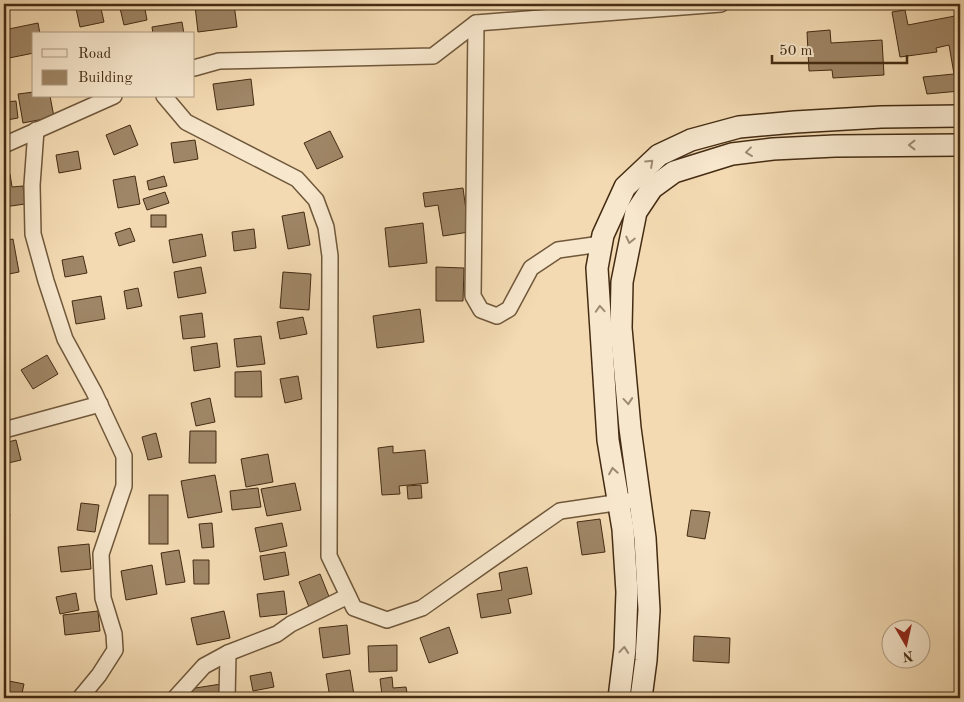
<svg xmlns="http://www.w3.org/2000/svg" width="964" height="702" font-family="'Old Standard TT',serif">
	<rect width="100%" height="100%" fill="#f3dab2"/>
	<filter id="stains"><feTurbulence type="fractalNoise" baseFrequency=".004" numOctaves="4"/><feColorMatrix values="0 0 0 0 .2 0 0 0 0 .09 0 0 0 0 .02 0 0 0 .5 -.17"/></filter>
	<radialGradient id="worn" r=".72"><stop offset=".6" stop-color="#630" stop-opacity="0"/><stop offset="1" stop-color="#630" stop-opacity=".3"/></radialGradient>
	<!-- building -->
	<g fill="#9f8666" stroke="#442c13">
		<path d="M75 4H100L104 22 80 27Z"/>
		<path d="M119 4H144L147 20 124 25Z"/>
		<path d="M212 4H234L237 27 198 32 195 6Z"/>
		<path d="M905 10 908 25 960 15V91L927 94 923 77 954 74 949 45 936 48 937 52 900 57 892 12Z"/>
		<path d="M182 22 184 34H153L152 27Z"/>
		<path d="M38 23 40 34H34V53L9 58 4 30Z"/>
		<path d="M830 30 831 43 882 40 884 75 833 78 832 70 809 71 807 32Z"/>
		<path d="M251 79 254 105 217 110 213 84Z"/>
		<path d="M34 92V96H50L54 117 23 123 18 94Z"/>
		<path d="M16 101 18 118 7 120 5 102Z"/>
		<path d="M130 125 138 145 114 155 106 135Z"/>
		<path d="M330 131 343 157 317 169 304 143Z"/>
		<path d="M195 140 198 159 174 163 171 143Z"/>
		<path d="M78 151 81 169 59 173 56 155Z"/>
		<path d="M10 174 12 187 23 186 25 204 4 207V175Z"/>
		<path d="M135 176 140 204 118 208 113 180Z"/>
		<path d="M164 176 167 186 149 190 147 181Z"/>
		<path d="M463 188 469 232 443 236 438 205 425 207 423 193Z"/>
		<path d="M165 192 169 203 147 210 143 199Z"/>
		<path d="M304 212 310 245 288 249 282 216Z"/>
		<rect x="151" y="215" width="15" height="12"/>
		<path d="M423 223 427 263 389 267 385 228Z"/>
		<path d="M130 228 135 241 119 246 115 233Z"/>
		<path d="M254 229 256 248 234 251 232 232Z"/>
		<path d="M202 234 206 256 173 263 169 240Z"/>
		<path d="M13 239 19 272 4 275V241Z"/>
		<path d="M83 256 87 273 65 277 62 260Z"/>
		<path d="M201 267 206 293 178 298 174 272Z"/>
		<path d="M436 267 464 268 463 301H436Z"/>
		<path d="M283 272 311 274 309 310 280 308Z"/>
		<path d="M138 288 142 306 127 309 124 291Z"/>
		<path d="M101 296 105 319 76 324 72 301Z"/>
		<path d="M420 309 424 342 377 348 373 316Z"/>
		<path d="M202 313 205 337 183 339 180 316Z"/>
		<path d="M303 317 307 334 280 339 277 322Z"/>
		<path d="M261 336 265 364 237 367 234 339Z"/>
		<path d="M217 343 220 367 194 371 191 347Z"/>
		<path d="M47 355 58 374 33 389 21 370Z"/>
		<path d="M261 371 262 397H235V372Z"/>
		<path d="M298 376 302 399 285 403 280 379Z"/>
		<path d="M210 398 215 422 196 426 191 403Z"/>
		<path d="M190 431H216V463H189Z"/>
		<path d="M156 433 162 457 148 460 142 437Z"/>
		<path d="M16 440 21 460 4 464V443Z"/>
		<path d="M393 446V453L425 450 428 483 399 486 400 494 382 495 378 448Z"/>
		<path d="M268 454 273 482 246 487 241 459Z"/>
		<path d="M215 475 222 512 188 518 181 481Z"/>
		<path d="M295 483 301 510 267 516 261 489Z"/>
		<path d="M421 485 422 498 408 499 407 486Z"/>
		<path d="M258 488 261 507 232 510 230 491Z"/>
		<path d="M4 494 10 516 4 517Z"/>
		<rect x="149" y="495" width="19" height="49"/>
		<path d="M81 503 99 505 95 532 77 530Z"/>
		<path d="M691 510 710 512 705 539 687 536Z"/>
		<path d="M600 519 605 552 582 555 577 522Z"/>
		<path d="M212 523 214 547 202 548 199 524Z"/>
		<path d="M282 523 287 546 260 552 255 528Z"/>
		<path d="M89 544 91 569 61 572 58 547Z"/>
		<path d="M179 550 185 582 166 585 161 553Z"/>
		<path d="M285 552 289 575 264 580 260 556Z"/>
		<path d="M193 560H209V584H194Z"/>
		<path d="M152 565 157 594 126 600 121 571Z"/>
		<path d="M527 567 532 594 508 599 511 613 481 618 477 594 502 590 499 573Z"/>
		<path d="M320 574 330 599 309 607 299 582Z"/>
		<path d="M284 591 287 614 260 617 257 594Z"/>
		<path d="M76 593 79 610 60 614 56 597Z"/>
		<path d="M98 611 100 631 65 635 63 615Z"/>
		<path d="M224 611 230 638 197 645 191 618Z"/>
		<path d="M347 625 350 654 323 658 319 628Z"/>
		<path d="M449 627 458 653 429 663 420 638Z"/>
		<path d="M694 636 730 638 729 663 693 661Z"/>
		<path d="M397 645V671L369 672 368 646Z"/>
		<path d="M350 670 354 695 330 698 326 674Z"/>
		<path d="M271 672 274 687 253 691 250 676Z"/>
		<path d="M392 677 393 688 406 687 408 698H374V696L382 695 380 679Z"/>
		<path d="M9 681 24 684 21 698H6Z"/>
		<path d="M221 684 223 698H190L189 689Z"/>
	</g>
	<g fill="none" stroke-linecap="round" stroke-linejoin="round">
		<defs>
			<g id="minor">
				<path d="M476 23 473 296 481 310 497 316 509 309 531 268 558 250 601 244"/>
				<path d="M194 68 219 61 433 56 476 23 721 4"/>
				<path d="M164 96 186 122 297 179 316 200 326 227 330 256 329 556 354 608 387 620 422 608 560 511 628 501"/>
				<path d="M36 130 32 185 33 234 46 281 65 339 94 392 124 456V486L101 554 103 598 114 634 115 650 99 675 80 698"/>
				<path d="M4 145 114 96"/>
				<path d="M4 430 100 404"/>
				<path d="M175 698 204 666 228 653 277 634 291 624 348 596"/>
				<path d="M227 698 228 653"/>
			</g>
			<g id="secondary">
				<path d="M619 698 625 649 627 592 623 529 608 440 597 268 603 235 625 187 659 155 691 140 739 127 795 122 881 117 960 116"/>
				<path d="M641 698 646 660 649 610 645 538 630 428 621 328 622 282 636 212 652 188 674 172 732 154 773 149 835 146 960 145"/>
			</g>
		</defs>
		<!-- minor casing -->
		<use href="#minor" stroke="#70583b" stroke-width="18"/>
		<!-- secondary casing -->
		<use href="#secondary" stroke="#442c13" stroke-width="24"/>
		<!-- minor -->
		<use href="#minor" stroke="#f7e7cd" stroke-width="15"/>
		<!-- secondary -->
		<use href="#secondary" stroke="#f7e7cd" stroke-width="21"/>
	</g>
	<!-- one-way arrows -->
	<defs><path id="oneway-chevron" d="M-2-3.5L2.5 0L-2 3.5" fill="none" stroke-width="1.6" stroke-linecap="round" stroke-linejoin="round" transform="scale(1.25)"/></defs>
	<g stroke="#9e8a70">
		<use href="#oneway-chevron" transform="translate(912 145) rotate(180)"/>
		<use href="#oneway-chevron" transform="translate(749 152) rotate(173)"/>
		<use href="#oneway-chevron" transform="translate(650 163) rotate(-43)"/>
		<use href="#oneway-chevron" transform="translate(630 240) rotate(103)"/>
		<use href="#oneway-chevron" transform="translate(600 309) rotate(-94)"/>
		<use href="#oneway-chevron" transform="translate(628 401) rotate(85)"/>
		<use href="#oneway-chevron" transform="translate(613 471) rotate(-99)"/>
		<use href="#oneway-chevron" transform="translate(624 650) rotate(-85)"/>
	</g>
	<!-- margin -->
	<rect width="964" height="702" fill="none" stroke="#f3dab2" stroke-width="20"/>
	<rect x="5" y="5" width="954" height="692" fill="none" stroke="#442c13" stroke-width="2.5"/>
	<rect x="10" y="10" width="944" height="682" fill="none" stroke="#442c13"/>
	<!-- legend -->
	<rect x="32" y="32" width="162" height="65" fill="#f7e7cd" stroke="#af9c83"/>
	<rect x="42" y="49" width="25" height="8" fill="#f7e7cd" stroke="#af9c83"/>
	<text x="78" y="58" font-size="15" fill="#442c13">Road</text>
	<rect x="42" y="70" width="25" height="15" fill="#9f8666" stroke="#af9c83"/>
	<text x="78" y="82" font-size="15" fill="#442c13">Building</text>
	<!-- north arrow -->
	<g transform="translate(906 644) rotate(171)"><circle r="24" fill="#f7e7cd" stroke="#af9c83"/>
	<path d="M0-4L9 19L0 12L-9 19Z" fill="#8f2418"/>
	<text y="-8" font-size="14" font-weight="bold" text-anchor="middle" fill="#442c13">N</text>
	</g>
	<!-- scale -->
	<path d="M772 55v8h135v-8" fill="none" stroke="#442c13" stroke-width="2.5"/>
	<text x="779" y="55" font-size="15" fill="#442c13" stroke="#f7e7cd" stroke-width="4" paint-order="stroke">50 m</text>
	<rect width="100%" height="100%" filter="url(#stains)"/>
	<rect width="100%" height="100%" fill="url(#worn)"/>
</svg>
